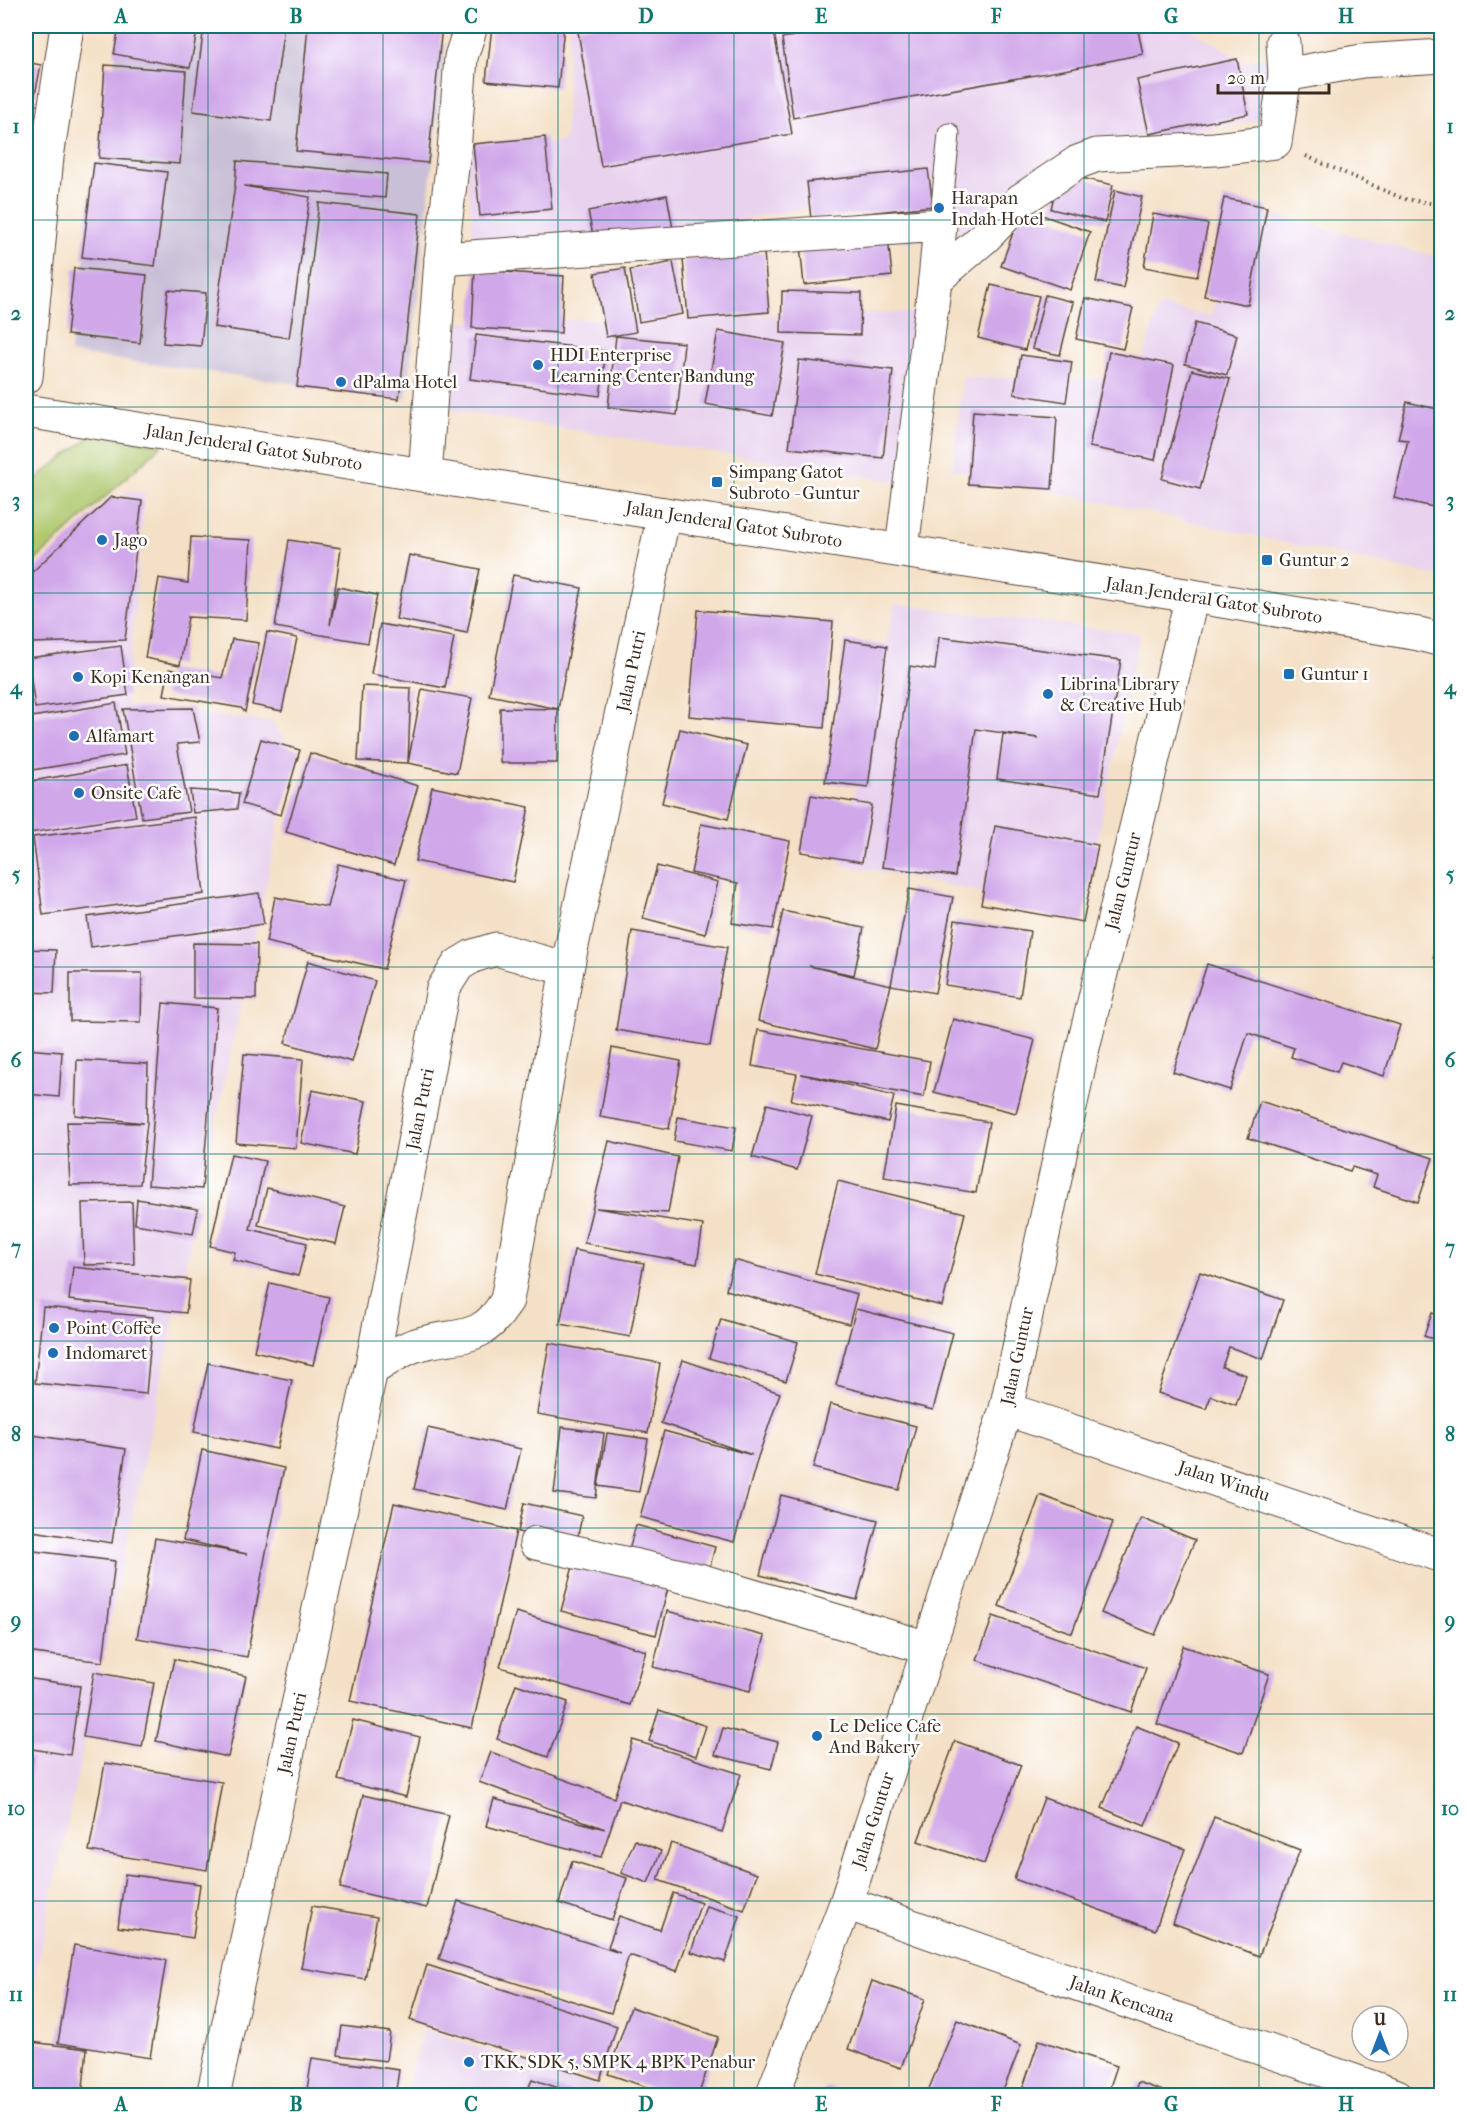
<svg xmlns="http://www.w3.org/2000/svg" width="1467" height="2121" font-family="'IM FELL French Canon',serif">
	<rect width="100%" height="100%" fill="#fff"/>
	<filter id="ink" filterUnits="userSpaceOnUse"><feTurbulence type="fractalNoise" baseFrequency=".0167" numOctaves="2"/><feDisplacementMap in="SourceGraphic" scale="12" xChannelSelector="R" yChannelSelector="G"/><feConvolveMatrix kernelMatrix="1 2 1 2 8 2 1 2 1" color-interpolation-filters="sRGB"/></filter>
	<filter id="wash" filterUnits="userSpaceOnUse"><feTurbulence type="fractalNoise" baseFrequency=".008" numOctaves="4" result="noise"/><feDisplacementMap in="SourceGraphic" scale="24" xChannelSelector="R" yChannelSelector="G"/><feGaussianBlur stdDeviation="1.35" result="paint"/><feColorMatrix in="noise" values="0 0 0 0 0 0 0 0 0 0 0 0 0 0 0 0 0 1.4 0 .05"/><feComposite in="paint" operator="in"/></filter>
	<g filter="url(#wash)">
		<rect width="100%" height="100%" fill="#f4e0c6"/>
		<!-- built -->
		<g fill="#e8d2ee">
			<path d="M569 26H1186L1245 62 1294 51 1289 114 1046 161 989 224 904 243 893 193 476 266 465 152 565 141Z"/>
			<path d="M1241 206 1441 258V577L952 469 963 377 1137 379 1159 306 1211 316Z"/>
			<path d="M935 312 904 483 447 410 456 322Z"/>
			<path d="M128 490 145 493 126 706 272 722 294 753 26 2018V579Z"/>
			<path d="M895 604 1140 634 1082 912 839 864Z"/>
			<path d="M424 2029 623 2095 404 2096Z"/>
		</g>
		<!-- industrial -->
		<path fill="#c9bfd7" d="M120 26H400V41L446 44 406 399 70 353Z"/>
		<!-- green -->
		<path fill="#aec86d" stroke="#747946" stroke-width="1.5" d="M95 433 162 445 26 569V486Z"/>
		<g id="blocks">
			<!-- building -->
			<g fill="#d0a8ea">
				<path d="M119 26H198L190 68 114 54Z"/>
				<path d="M204 26H284L271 121 193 111Z"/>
				<path d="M308 26H442L428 163 296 151Z"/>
				<path d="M492 26H564L558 88 486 81Z"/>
				<path d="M577 26H773L792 134 601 166Z"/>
				<path d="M856 26H1137L1143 54 1075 68 793 118 782 38Z"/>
				<path d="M1237 59 1248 114 1149 134 1137 80Z"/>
				<path d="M26 62 41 65 28 130 26 129Z"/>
				<path d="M105 65 186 71 180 164 99 158Z"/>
				<path d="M545 137 552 209 480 216 473 144Z"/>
				<path d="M237 161 387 174 385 198 244 186 310 197 289 338 214 327 235 185Z"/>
				<path d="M94 163 167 172 155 266 82 257Z"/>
				<path d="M928 169 933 206 811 219 807 182Z"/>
				<path d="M1059 173 1113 185 1105 222 1051 209Z"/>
				<path d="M1115 190 1142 197 1123 288 1096 282Z"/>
				<path d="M667 195 673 229 595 245 588 211Z"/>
				<path d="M1224 198 1267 207 1248 305 1204 296Z"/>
				<path d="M319 203 420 214 399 399 297 387Z"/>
				<path d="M1022 208 1090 232 1070 290 1001 266Z"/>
				<path d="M1153 214 1208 224 1197 277 1144 267Z"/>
				<path d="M888 237 892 276 804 285 800 245Z"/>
				<path d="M764 252 769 312 688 319 683 259Z"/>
				<path d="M673 262 683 314 639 322 630 270Z"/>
				<path d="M74 268 147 275 140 343 67 335Z"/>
				<path d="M625 268 636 332 606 337 595 273Z"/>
				<path d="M475 270 564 276 561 333 472 328Z"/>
				<path d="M991 285 1039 296 1025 350 978 338Z"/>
				<path d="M168 290 206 293 201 346 163 343Z"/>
				<path d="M782 291 861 293 860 335 781 333Z"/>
				<path d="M1045 295 1073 302 1060 355 1032 349Z"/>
				<path d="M1085 298 1133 308 1123 349 1076 339Z"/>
				<path d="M1195 323 1237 335 1227 375 1185 364Z"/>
				<path d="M718 331 785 343 772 416 705 404Z"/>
				<path d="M476 335 606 351 600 396 470 379Z"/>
				<path d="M616 336 684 343 677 415 608 407Z"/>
				<path d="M1109 352 1174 365 1155 460 1089 447Z"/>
				<path d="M1021 355 1072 362 1066 402 1014 394Z"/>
				<path d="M799 360 893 370 883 458 789 448Z"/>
				<path d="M1192 370 1230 379 1200 489 1162 479Z"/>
				<path d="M1407 402 1442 410V509L1394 498 1408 440 1398 439Z"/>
				<path d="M973 411 1057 417 1052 489 968 484Z"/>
				<path d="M111 497 142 501 125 640 32 643 26 636V578Z"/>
				<path d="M191 537 251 540 246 620 188 617 180 665 145 658 159 578 188 583Z"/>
				<path d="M289 540 341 548 330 625 338 587 377 595 368 643 275 627Z"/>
				<path d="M409 555 480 569 467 633 396 619Z"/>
				<path d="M513 575 582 588 558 709 489 695Z"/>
				<path d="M698 610 833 622 824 728 689 716Z"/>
				<path d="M380 624 454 637 445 688 371 674Z"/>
				<path d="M267 632 297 638 282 711 252 705Z"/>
				<path d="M939 637 1121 660 1100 794 997 779 1003 734 1038 738 976 729 955 876 882 867 910 666 935 670Z"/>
				<path d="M232 639 259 643 245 712 241 708 164 695 169 669 222 678Z"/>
				<path d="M845 640 887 646 868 787 825 782Z"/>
				<path d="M121 646 128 695 35 708 28 658Z"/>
				<path d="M362 686 411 688 408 763 422 689 472 698 457 773 408 763 358 761Z"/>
				<path d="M116 703 125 755 26 771V718Z"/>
				<path d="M193 708 200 742 177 744 189 812 142 818 123 709Z"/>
				<path d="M500 708 558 709 557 763H500Z"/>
				<path d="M680 729 747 745 728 819 662 803Z"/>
				<path d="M261 739 300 750 281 815 242 804Z"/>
				<path d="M310 753 418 786 394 865 286 832Z"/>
				<path d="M127 765 136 816 30 833 26 805V782Z"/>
				<path d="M432 787 529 807 513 882 415 861Z"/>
				<path d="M190 790 239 793 237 809 193 813Z"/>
				<path d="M811 795 872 805 862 862 801 852Z"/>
				<path d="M195 817 204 894 43 915 33 837Z"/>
				<path d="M701 824 790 841 773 929 732 923 738 883 691 873Z"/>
				<path d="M995 826 1098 845 1083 922 981 904Z"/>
				<path d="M338 864 406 880 384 969 266 942 275 897 327 907Z"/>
				<path d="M657 866 718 882 705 934 643 918Z"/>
				<path d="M909 889 953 897 935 993 891 985Z"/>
				<path d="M259 893 264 924 91 947 87 917Z"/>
				<path d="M783 911 864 928 854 975 809 966 891 985 875 1049 758 1021Z"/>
				<path d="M955 920 1030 931 1020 997 945 985Z"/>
				<path d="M632 931 727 947 710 1046 616 1030Z"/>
				<path d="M1441 932H1442V960L1433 958Z"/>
				<path d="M193 943 257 944 256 999 193 998Z"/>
				<path d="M26 949 56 950 54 993 26 992Z"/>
				<path d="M308 961 375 981 352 1062 285 1043Z"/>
				<path d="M1207 964 1400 1025 1384 1076 1341 1062 1337 1072 1291 1057 1294 1048 1248 1033 1230 1090 1173 1072Z"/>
				<path d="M70 973H142L141 1022 70 1021Z"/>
				<path d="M163 1003 217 1008 202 1189 148 1185Z"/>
				<path d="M953 1019 1035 1040 1016 1113 934 1092Z"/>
				<path d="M758 1030 930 1061 924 1097 801 1074 894 1096 888 1122 791 1100 797 1074 752 1066Z"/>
				<path d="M612 1048 681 1061 669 1129 600 1117Z"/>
				<path d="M26 1049 62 1052 59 1097 26 1094Z"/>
				<path d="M244 1054 303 1059 296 1148 236 1143Z"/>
				<path d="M77 1060 148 1064 147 1123 140 1184 70 1185 67 1122 144 1123 75 1115Z"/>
				<path d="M312 1090 366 1101 355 1154 301 1143Z"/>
				<path d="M1260 1101 1433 1158 1418 1202 1373 1187 1377 1175 1352 1167 1350 1171 1248 1138Z"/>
				<path d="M767 1104 812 1116 797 1170 752 1157Z"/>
				<path d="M896 1106 989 1122 976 1193 884 1177Z"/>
				<path d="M678 1117 736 1127 732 1151 674 1141Z"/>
				<path d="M609 1141 678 1157 668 1213 596 1208 703 1225 697 1264 584 1243Z"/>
				<path d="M231 1154 265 1161 250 1229 307 1243 298 1276 233 1260 235 1252 210 1246Z"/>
				<path d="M838 1181 965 1213 942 1306 815 1274Z"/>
				<path d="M267 1188 345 1207 336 1244 258 1225Z"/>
				<path d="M137 1199 198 1209 193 1234 135 1224Z"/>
				<path d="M132 1202 134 1264 84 1265 82 1203Z"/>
				<path d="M574 1250 644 1263 630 1337 560 1324Z"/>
				<path d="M734 1260 857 1294 849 1324 726 1290Z"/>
				<path d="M73 1267 190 1280 186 1313 69 1300Z"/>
				<path d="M1200 1272 1283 1300 1263 1359 1229 1347 1222 1367 1246 1375 1236 1405 1211 1396 1206 1409 1158 1393Z"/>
				<path d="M270 1283 329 1297 313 1365 254 1351Z"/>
				<path d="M43 1307 153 1317 146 1394 35 1383Z"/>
				<path d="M856 1309 953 1333 933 1410 836 1385Z"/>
				<path d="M1432 1313 1442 1316V1342L1424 1336Z"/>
				<path d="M721 1319 798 1342 786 1381 709 1358Z"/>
				<path d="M549 1343 660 1363 648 1433 537 1414Z"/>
				<path d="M683 1360 780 1393 758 1457 734 1542 640 1517 664 1431 752 1455 661 1423Z"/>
				<path d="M208 1363 292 1380 277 1449 194 1432Z"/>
				<path d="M830 1404 916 1426 899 1490 813 1468Z"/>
				<path d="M562 1427 604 1433 596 1498 554 1493Z"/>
				<path d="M428 1428 521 1449 507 1510 414 1489Z"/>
				<path d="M607 1433 648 1439 639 1492 598 1486Z"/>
				<path d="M26 1434 126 1449 112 1543 26 1530Z"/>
				<path d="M202 1450 284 1468 265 1557 247 1657 137 1638 155 1538 247 1554 183 1540Z"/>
				<path d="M781 1495 878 1520 857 1600 760 1575Z"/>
				<path d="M1040 1495 1113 1522 1072 1633 999 1606Z"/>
				<path d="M394 1503 516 1531 472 1728 350 1701Z"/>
				<path d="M524 1503 582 1516 576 1545 518 1532Z"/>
				<path d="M1141 1518 1195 1540 1155 1635 1101 1613Z"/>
				<path d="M636 1525 715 1547 707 1578 627 1556Z"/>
				<path d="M26 1550 115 1561 103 1662 26 1652Z"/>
				<path d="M576 1555 670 1580 656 1635 561 1611Z"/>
				<path d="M667 1611 765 1636 750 1691 653 1667Z"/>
				<path d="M516 1612 646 1651 630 1705 500 1667Z"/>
				<path d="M993 1616 1146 1668 1131 1712 977 1660Z"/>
				<path d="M1183 1646 1269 1674 1243 1753 1157 1724Z"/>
				<path d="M174 1659 246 1676 228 1757 156 1741Z"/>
				<path d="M94 1672 154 1683 142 1747 83 1737Z"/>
				<path d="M26 1678 80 1686 70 1755 26 1748Z"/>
				<path d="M516 1684 568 1702 548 1757 497 1739Z"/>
				<path d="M659 1710 706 1726 696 1756 649 1741Z"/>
				<path d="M353 1720 420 1737 406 1797 338 1780Z"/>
				<path d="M1136 1726 1178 1743 1145 1826 1102 1808Z"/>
				<path d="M723 1728 778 1742 771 1769 715 1755Z"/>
				<path d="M633 1740 741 1774 722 1832 620 1800 601 1857 486 1826 494 1799 605 1829 479 1782 491 1752 614 1798Z"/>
				<path d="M955 1741 1021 1765 984 1864 918 1841Z"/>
				<path d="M26 1758H32L27 1796 26 1795Z"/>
				<path d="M105 1763 222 1782 207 1870 89 1851Z"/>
				<path d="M363 1795 449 1815 427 1908 340 1888Z"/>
				<path d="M1044 1798 1185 1849 1155 1930 1014 1879Z"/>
				<path d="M1214 1817 1300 1850 1259 1956 1173 1923Z"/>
				<path d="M635 1840 661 1851 648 1883 621 1873Z"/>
				<path d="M671 1843 757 1874 744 1910 658 1880Z"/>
				<path d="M572 1861 627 1878 612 1920 559 1903Z"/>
				<path d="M125 1874 200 1884 193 1938 118 1927Z"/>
				<path d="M673 1893 701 1903 677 1971 629 1955 611 2013 439 1959 458 1901 620 1953 608 1947 619 1916 660 1930Z"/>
				<path d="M312 1906 377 1917 365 1979 301 1968Z"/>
				<path d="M706 1906 740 1916 725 1962 691 1952Z"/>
				<path d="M74 1945 166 1960 150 2058 58 2043Z"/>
				<path d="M427 1965 617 2026 600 2080 410 2020Z"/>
				<path d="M872 1981 925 1999 901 2068 848 2049Z"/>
				<path d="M631 2007 718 2037 698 2096H673L608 2074Z"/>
				<path d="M957 2020 1021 2045 1001 2096H926Z"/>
				<path d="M342 2026 390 2032 386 2061 338 2055Z"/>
				<path d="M1039 2040 1117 2066 1107 2096H1020Z"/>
				<path d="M31 2042 87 2049 82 2096H26Z"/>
				<path d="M312 2058 399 2070 395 2096H306Z"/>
				<path d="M532 2079 579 2095V2096H526Z"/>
				<path d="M1138 2082 1174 2095V2096H1133Z"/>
				<path d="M826 2087 849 2095V2096H823Z"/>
			</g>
		</g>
	</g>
	<g filter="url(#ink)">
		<use href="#blocks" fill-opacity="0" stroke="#574537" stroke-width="1.5"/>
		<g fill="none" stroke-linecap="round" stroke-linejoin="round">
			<defs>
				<path id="service" d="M940 225 949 134"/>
				<g id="minor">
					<path d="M1285 75 1362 61 1442 56"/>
					<path d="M441 259 940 225 935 280 902 549"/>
					<path d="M935 280 985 237 1021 200 1078 162 1097 155 1215 149 1275 142 1285 75 1283 42"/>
					<path d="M26 377 47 157 67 26"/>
					<path d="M425 475 441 259 454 151 461 57 471 26"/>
					<path d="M371 1370C385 1361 400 1350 416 1345 457 1332 481 1346 507 1300L567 969 664 514"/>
					<path d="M1006 1409 1442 1556"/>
					<path d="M536 1543 699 1580 928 1648"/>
					<path d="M846 1903 1397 2096"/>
					<path d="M213 2096 371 1370 443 989 458 965 473 956 496 949 567 969"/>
					<path d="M772 2096 846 1903 1006 1409 1081 1056 1192 596"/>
				</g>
				<path id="primary" d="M26 411 664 514 1192 596 1419 634 1442 640"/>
			</defs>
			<!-- service casing -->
			<use href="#service" stroke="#574537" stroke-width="23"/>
			<!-- minor casing -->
			<use href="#minor" stroke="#574537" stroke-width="35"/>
			<!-- primary casing -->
			<use href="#primary" stroke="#574537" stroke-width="35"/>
			<!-- path -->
			<path stroke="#574537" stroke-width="4" stroke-dasharray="1.5 4.5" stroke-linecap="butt" d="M1306 156 1404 199 1442 205"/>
			<!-- service -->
			<use href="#service" stroke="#fff" stroke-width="21"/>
			<!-- minor -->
			<use href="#minor" stroke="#fff" stroke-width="33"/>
			<!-- primary -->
			<use href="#primary" stroke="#fff" stroke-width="33"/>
		</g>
	</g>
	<!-- grid -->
	<path fill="none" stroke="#0f766e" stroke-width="1.5" stroke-opacity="0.55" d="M208 26V2096M383 26V2096M558 26V2096M734 26V2096M909 26V2096M1084 26V2096M1259 26V2096M26 220H1442M26 407H1442M26 593H1442M26 780H1442M26 967H1442M26 1154H1442M26 1341H1442M26 1528H1442M26 1714H1442M26 1901H1442"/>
	<!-- markers -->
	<g fill="#1f6fb2" stroke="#fff" stroke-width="2">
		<circle cx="939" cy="208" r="6"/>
		<circle cx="538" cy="365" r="6"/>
		<circle cx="341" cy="382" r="6"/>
		<rect x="711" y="476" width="12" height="12" rx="3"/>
		<circle cx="102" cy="540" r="6"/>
		<rect x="1261" y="554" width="12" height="12" rx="3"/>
		<rect x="1283" y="668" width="12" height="12" rx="3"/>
		<circle cx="78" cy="677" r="6"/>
		<circle cx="1048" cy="694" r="6"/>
		<circle cx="74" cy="736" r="6"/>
		<circle cx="79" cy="793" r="6"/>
		<circle cx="54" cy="1328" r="6"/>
		<circle cx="53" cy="1353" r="6"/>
		<circle cx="817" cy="1736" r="6"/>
		<circle cx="469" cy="2062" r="6"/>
	</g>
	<g text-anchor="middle" stroke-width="5" stroke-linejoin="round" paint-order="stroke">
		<!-- poi labels -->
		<g font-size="18" fill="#3b2a1e" stroke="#fff" text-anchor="start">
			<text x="951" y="204">Harapan<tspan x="951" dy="21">Indah Hotel</tspan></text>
			<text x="550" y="361">HDI Enterprise<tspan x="550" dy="21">Learning Center Bandung</tspan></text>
			<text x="353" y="388">dPalma Hotel</text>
			<text x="729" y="478">Simpang Gatot<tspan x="729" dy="21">Subroto - Guntur</tspan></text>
			<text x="114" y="546">Jago</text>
			<text x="1279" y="566">Guntur 2</text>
			<text x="1301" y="680">Guntur 1</text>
			<text x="90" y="683">Kopi Kenangan</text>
			<text x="1060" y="690">Librina Library<tspan x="1060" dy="21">&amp; Creative Hub</tspan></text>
			<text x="86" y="742">Alfamart</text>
			<text x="91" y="799">Onsite Cafe</text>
			<text x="66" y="1334">Point Coffee</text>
			<text x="65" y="1359">Indomaret</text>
			<text x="829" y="1732">Le Delice Cafe<tspan x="829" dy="21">And Bakery</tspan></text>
			<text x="481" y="2068">TKK, SDK 5, SMPK 4 BPK Penabur</text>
		</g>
		<!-- street labels -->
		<g font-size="18" fill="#3b2a1e" stroke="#fff">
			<text transform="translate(254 447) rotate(9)" y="6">Jalan Jenderal Gatot Subroto</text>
			<text transform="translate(734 524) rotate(9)" y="6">Jalan Jenderal Gatot Subroto</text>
			<text transform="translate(1214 600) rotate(9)" y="6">Jalan Jenderal Gatot Subroto</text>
			<text transform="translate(631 671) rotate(-78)" y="6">Jalan Putri</text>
			<text transform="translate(1123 881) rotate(-76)" y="6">Jalan Guntur</text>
			<text transform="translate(420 1109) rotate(-79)" y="6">Jalan Putri</text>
			<text transform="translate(1017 1356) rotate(-78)" y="6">Jalan Guntur</text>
			<text transform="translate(1224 1481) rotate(18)" y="6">Jalan Windu</text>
			<text transform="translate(292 1733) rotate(-78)" y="6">Jalan Putri</text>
			<text transform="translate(873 1820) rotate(-72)" y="6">Jalan Guntur</text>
			<text transform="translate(1122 1999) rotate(19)" y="6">Jalan Kencana</text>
		</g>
	</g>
	<!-- margin -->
	<rect width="1467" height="2121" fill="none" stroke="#fff" stroke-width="66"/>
	<!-- north arrow -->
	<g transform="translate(1380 2034)"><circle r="28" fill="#ffffff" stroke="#b1aaa5" stroke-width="1.5"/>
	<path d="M0-4.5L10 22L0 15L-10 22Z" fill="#1f6fb2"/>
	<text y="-9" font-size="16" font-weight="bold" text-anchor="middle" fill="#3b2a1e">U</text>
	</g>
	<!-- scale -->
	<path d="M1218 84v9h111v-9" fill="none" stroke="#3b2a1e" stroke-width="3"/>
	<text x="1227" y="84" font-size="18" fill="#3b2a1e" stroke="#ffffff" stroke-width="4.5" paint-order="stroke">20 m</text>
	<rect x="33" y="33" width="1401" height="2055" fill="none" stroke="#0f766e" stroke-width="2"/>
	<g font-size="20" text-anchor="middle" font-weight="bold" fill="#0f766e">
		<text x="121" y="23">A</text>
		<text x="296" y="23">B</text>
		<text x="471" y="23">C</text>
		<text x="646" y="23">D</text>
		<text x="821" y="23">E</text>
		<text x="996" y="23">F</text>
		<text x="1171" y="23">G</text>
		<text x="1346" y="23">H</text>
		<text x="16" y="133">1</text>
		<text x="1450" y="133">1</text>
		<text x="16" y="320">2</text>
		<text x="1450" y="320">2</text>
		<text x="16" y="507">3</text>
		<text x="1450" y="507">3</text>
		<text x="16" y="694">4</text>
		<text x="1450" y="694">4</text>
		<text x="16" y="881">5</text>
		<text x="1450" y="881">5</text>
		<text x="16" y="1067">6</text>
		<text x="1450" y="1067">6</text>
		<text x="16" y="1254">7</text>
		<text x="1450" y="1254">7</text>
		<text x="16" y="1441">8</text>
		<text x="1450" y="1441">8</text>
		<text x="16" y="1628">9</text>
		<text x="1450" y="1628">9</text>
		<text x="16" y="1815">10</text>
		<text x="1450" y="1815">10</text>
		<text x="16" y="2001">11</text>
		<text x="1450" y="2001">11</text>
		<text x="121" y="2111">A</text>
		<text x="296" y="2111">B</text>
		<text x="471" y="2111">C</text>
		<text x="646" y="2111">D</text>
		<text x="821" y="2111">E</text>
		<text x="996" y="2111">F</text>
		<text x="1171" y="2111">G</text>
		<text x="1346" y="2111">H</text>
	</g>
</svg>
